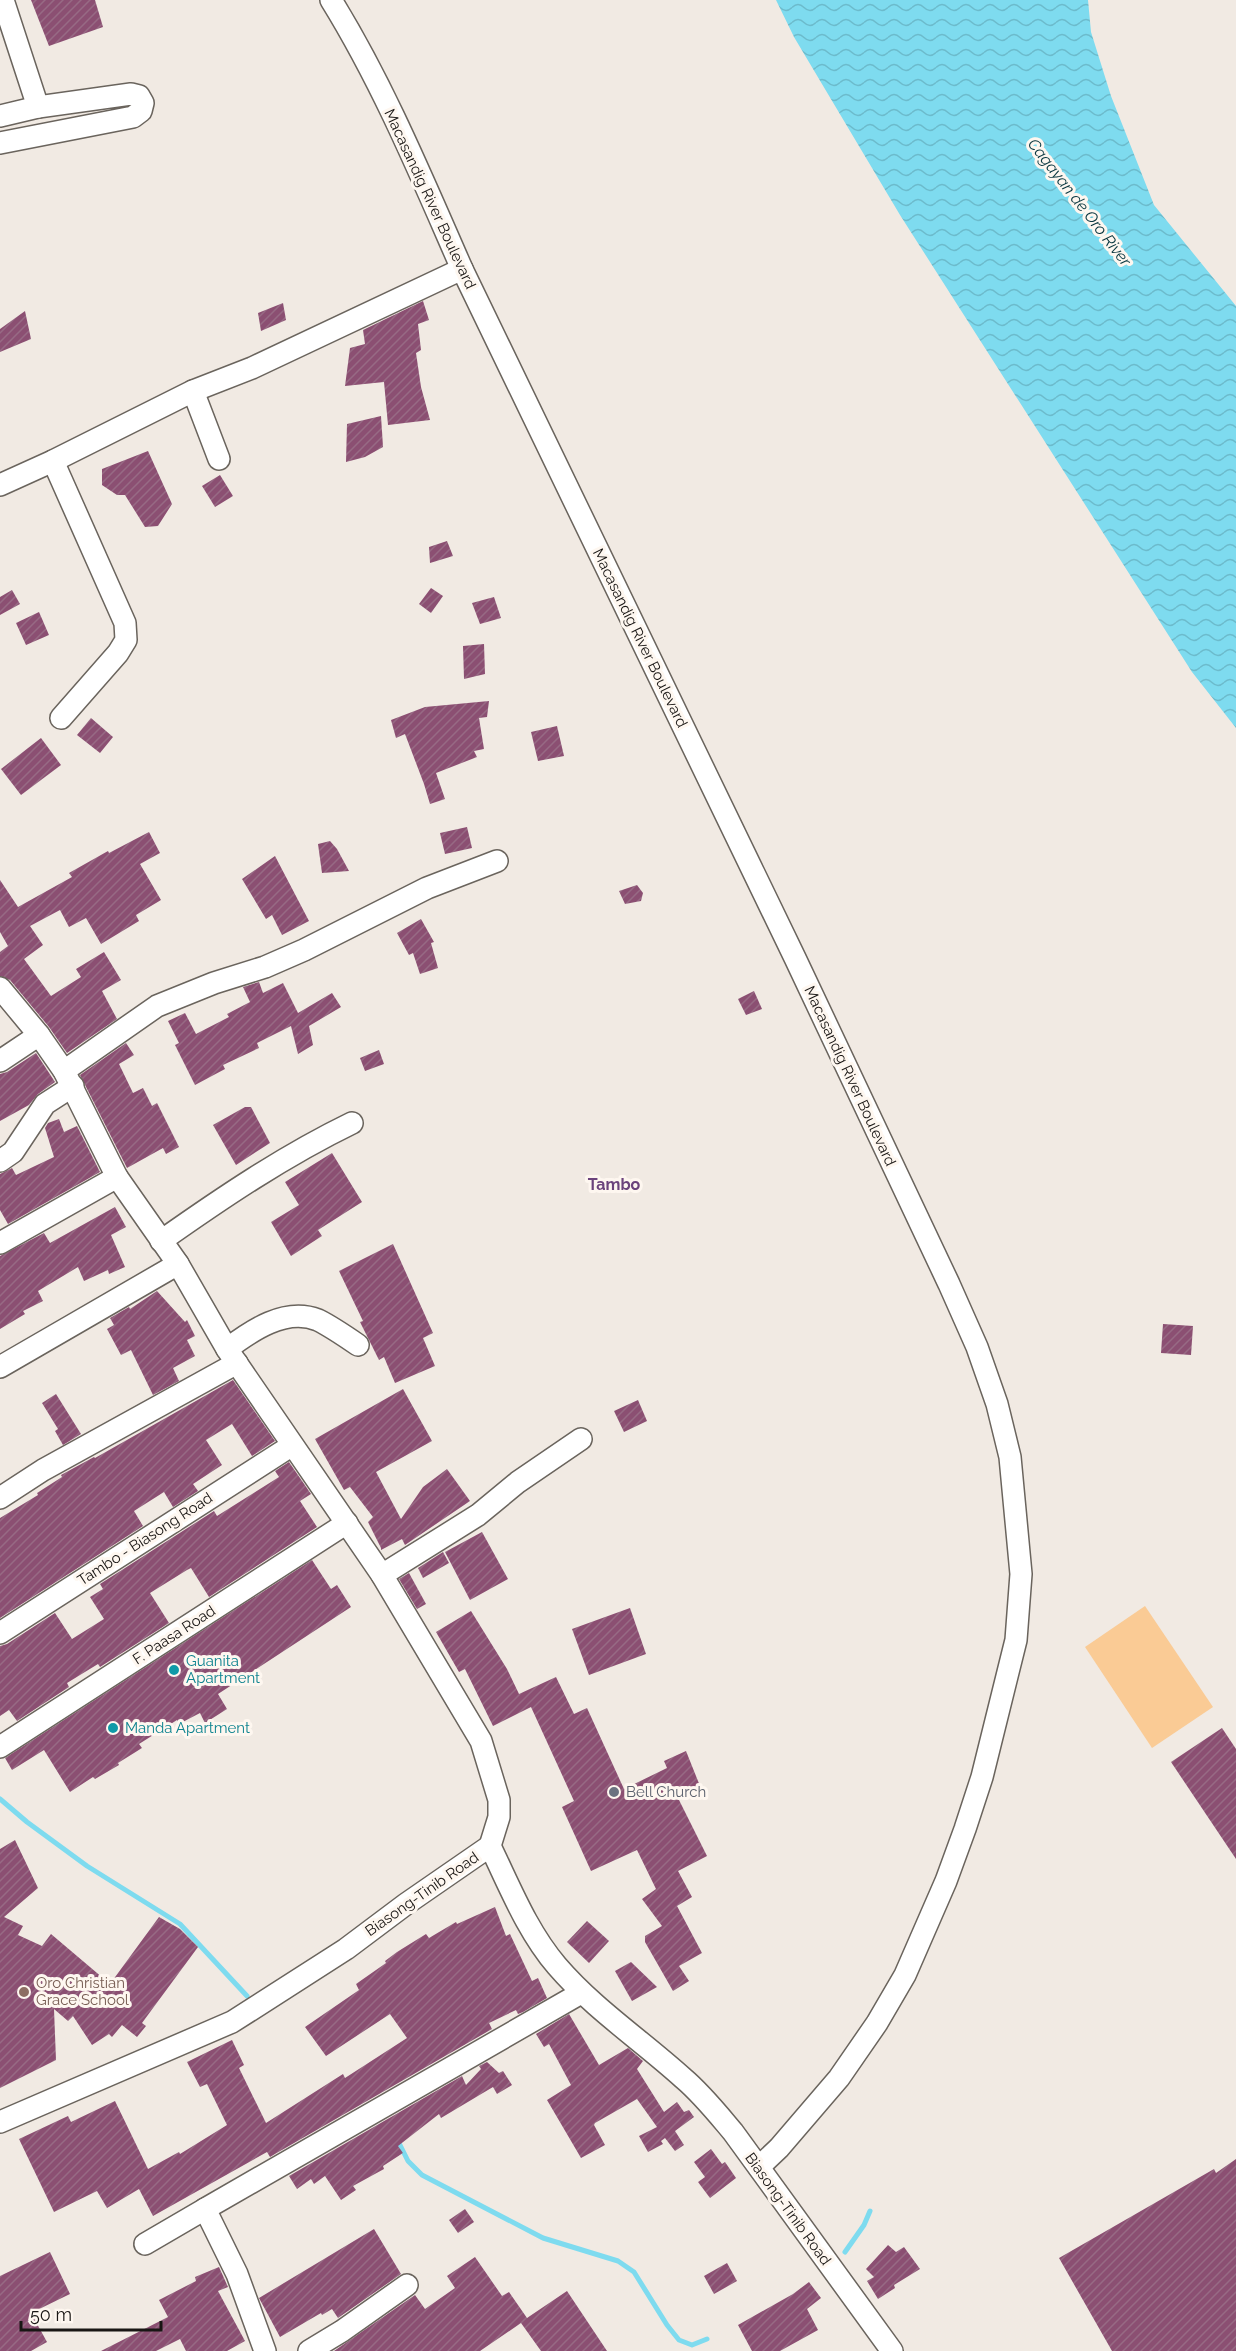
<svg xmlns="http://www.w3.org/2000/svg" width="1236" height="2351" font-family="Raleway,sans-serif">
	<defs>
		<pattern id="water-waves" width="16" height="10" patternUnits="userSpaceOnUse" patternTransform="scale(1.5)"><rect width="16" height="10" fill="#7edbef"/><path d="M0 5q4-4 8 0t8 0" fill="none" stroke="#6cbbcc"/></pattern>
		<pattern id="building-hatch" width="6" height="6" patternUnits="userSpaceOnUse" patternTransform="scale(1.5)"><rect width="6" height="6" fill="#8b4f72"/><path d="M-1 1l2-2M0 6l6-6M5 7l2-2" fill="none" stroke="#976a84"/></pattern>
	</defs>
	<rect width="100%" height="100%" fill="#f1eae3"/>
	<!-- pitch -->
	<path fill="#facb95" d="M1145 1606 1213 1707 1152 1748 1085 1647Z"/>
	<!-- water -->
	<path fill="url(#water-waves)" d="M776 0H1088L1091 32 1111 96 1154 205 1236 306V728L1192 672 900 215 794 37Z"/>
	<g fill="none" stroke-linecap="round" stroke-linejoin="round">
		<!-- stream -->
		<g stroke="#7edbef" stroke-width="5">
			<path d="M0 1799 27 1822 87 1866 180 1924 247 1996"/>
			<path d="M397 2139 408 2161 422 2175 543 2238 618 2261 634 2272 667 2325 679 2340 692 2345 707 2339"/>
			<path d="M845 2252 864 2225 870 2211"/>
		</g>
	</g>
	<!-- building -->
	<g fill="url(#building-hatch)">
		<path d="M31 0H95L103 27 49 46Z"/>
		<path d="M423 301 429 320 418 324 421 350 416 353 421 387 430 420 388 425 384 382 345 386 350 348 365 344 363 330Z"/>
		<path d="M283 303 286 320 261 331 258 313Z"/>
		<path d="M25 311 31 339 0 352V329Z"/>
		<path d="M381 416 383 447 365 457 346 462 347 424Z"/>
		<path d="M148 451 172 504 158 526 145 527 125 495H117L102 485V469Z"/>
		<path d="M220 475 233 496 215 507 202 486Z"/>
		<path d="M447 541 453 556 430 563 429 547Z"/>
		<path d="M431 588 443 596 431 613 419 604Z"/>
		<path d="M12 590 20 604 0 615V597Z"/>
		<path d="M494 597 501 618 480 624 472 603Z"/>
		<path d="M39 612 49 635 26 645 16 623Z"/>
		<path d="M484 644 485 674 464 679 463 646Z"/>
		<path d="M489 701 487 717 479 718 484 749 474 751 477 757 436 773 445 799 430 804 424 784 405 734 396 738 391 720 425 707Z"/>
		<path d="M91 718 113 737 100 753 77 735Z"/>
		<path d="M557 726 564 756 538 761 531 732Z"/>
		<path d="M41 738 61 765 21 795 1 769Z"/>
		<path d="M467 827 472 848 445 854 440 833Z"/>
		<path d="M149 832 160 853 140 864 161 900 136 915 139 921 101 944 86 918 69 927 60 910 30 926 43 945 24 959 51 996 81 977 76 969 104 952 121 980 102 991 117 1019 67 1053 49 1027 10 980 0 976V952L8 946 0 932V880L18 907 72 877 69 873 108 851 109 853Z"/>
		<path d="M330 841 337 849 349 871 322 873 318 844Z"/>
		<path d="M275 856 309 921 282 935 272 915 266 919 242 879Z"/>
		<path d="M637 885 643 893 641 901 625 904 619 891Z"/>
		<path d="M421 919 434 942 431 943 438 968 420 974 413 953 409 955 397 933Z"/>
		<path d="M259 982 263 993 283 983 298 1013 332 993 341 1007 309 1026 313 1045 298 1054 291 1026 257 1043 259 1048 223 1065 225 1069 195 1085 175 1045 179 1043 168 1021 185 1013 196 1034 229 1017 227 1014 250 1002 243 987Z"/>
		<path d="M754 991 762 1009 746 1015 738 999Z"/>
		<path d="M126 1043 134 1055 119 1064 133 1093 143 1088 152 1106 157 1103 179 1147 166 1154 163 1148 127 1168 80 1075Z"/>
		<path d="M379 1050 384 1064 365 1071 360 1058Z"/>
		<path d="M36 1053 55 1082 38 1094 29 1105 0 1121V1074L7 1072Z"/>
		<path d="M245 1107H251L270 1143 236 1165 213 1125Z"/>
		<path d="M59 1119 64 1132 77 1126 100 1172 8 1224 0 1210V1174L12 1168 16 1175 54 1157 45 1128 48 1123Z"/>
		<path d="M332 1153 362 1202 318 1230 322 1236 291 1256 271 1222 299 1205 285 1182Z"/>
		<path d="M115 1207 126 1227 111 1235 125 1267 109 1274 108 1270 84 1281 78 1267 38 1291 43 1301 23 1311 25 1314 0 1329V1256L44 1233 50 1243Z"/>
		<path d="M393 1244 433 1333 423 1338 435 1366 395 1383 384 1357 379 1360 360 1322 363 1321 339 1271Z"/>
		<path d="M157 1291 185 1322 187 1320 195 1336 187 1340 195 1356 173 1368 179 1381 153 1395 131 1350 121 1355 107 1329 114 1325 110 1318 129 1307 130 1309Z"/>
		<path d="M1163 1324 1193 1326 1191 1355 1161 1353Z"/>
		<path d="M233 1380 275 1441 252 1456 232 1424 206 1440 222 1465 193 1484 198 1491 173 1507 164 1492 134 1511 143 1526 0 1618V1518L38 1495 37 1493 62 1477 61 1475 94 1457 95 1458Z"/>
		<path d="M403 1389 432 1441 376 1472 401 1519 423 1487 447 1469 470 1501 405 1545 402 1539 381 1550V1548L368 1522 373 1517 350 1487 344 1490 315 1439Z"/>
		<path d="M56 1394 81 1434 63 1445 55 1431 58 1429 42 1403Z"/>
		<path d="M638 1400 647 1421 624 1432 614 1411Z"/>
		<path d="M289 1462 311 1494 300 1501 317 1527 209 1597 191 1568 187 1570 150 1593 169 1623 100 1667 98 1664 67 1683 69 1687 17 1721 9 1710 0 1716V1646L7 1644 55 1613 72 1639 104 1619 90 1597 103 1589 100 1584 214 1511 217 1516 279 1477 275 1471Z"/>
		<path d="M482 1532 508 1579 470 1600 445 1552Z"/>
		<path d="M443 1552 449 1563 423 1578 418 1568Z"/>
		<path d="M312 1560 331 1589 337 1585 351 1607 218 1694 227 1709 205 1723 200 1713 179 1724 177 1720 139 1744 142 1748 118 1763 119 1765 95 1779 93 1777 70 1792 44 1750 12 1770 5 1758Z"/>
		<path d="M409 1573 426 1604 417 1609 399 1579Z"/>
		<path d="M630 1608 646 1654 589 1675 572 1629Z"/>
		<path d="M471 1611 507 1669 519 1694 556 1677 574 1714 587 1708 624 1789 667 1768 664 1761 686 1751 700 1786 677 1796 707 1856 678 1871 692 1897 677 1906 702 1953 679 1966 689 1981 673 1991 645 1942V1936L662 1926 642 1899 656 1889 637 1850 591 1871 562 1807 574 1801 531 1707 493 1726 465 1669 459 1672 436 1632Z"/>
		<path d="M1222 1728 1236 1749V1859L1171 1762Z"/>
		<path d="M15 1840 38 1888 4 1917 23 1926 18 1935 42 1946 51 1934 110 1984 159 1917 180 1929 198 1947 142 2023 146 2026 137 2037 122 2025 112 2037 109 2034 92 2045 73 2016 68 2021 54 2009 56 2060 0 2088V1849Z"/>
		<path d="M495 1907 506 1936 510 1934 532 1981 538 1978 547 1998 523 2012 518 2014 516 2010 489 2023 492 2029 275 2154 270 2157 267 2152 153 2216 139 2189 107 2208 97 2191 54 2212 19 2139 68 2116 71 2122 115 2101 148 2169 179 2152 180 2154 227 2125 207 2084 200 2087 187 2062 232 2040 244 2065 239 2068 266 2123 343 2074 345 2078 407 2038 390 2014 326 2056 305 2027 359 1990 356 1984 386 1963 385 1961 397 1952 426 1934 429 1938 456 1922 457 1924Z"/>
		<path d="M587 1921 609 1941 589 1963 567 1942Z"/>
		<path d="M631 1962 657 1987 632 2001 615 1971Z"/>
		<path d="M569 2014 599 2065 628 2048 643 2061 637 2069 664 2112 677 2102 684 2112 689 2110 694 2117 675 2131 684 2145 675 2151 665 2138 661 2141 663 2144 648 2152 639 2136 657 2127 637 2099 595 2123 594 2125 605 2145 581 2158 547 2100 571 2085 549 2044 544 2047 536 2034Z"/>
		<path d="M487 2062 499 2073 503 2071 512 2085 497 2094 493 2087 441 2118 439 2114 398 2146 403 2153 383 2166 384 2169 353 2186 356 2190 341 2200 325 2176 314 2184 311 2179 297 2189 289 2176 462 2076 466 2085 481 2069 479 2066Z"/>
		<path d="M711 2149 722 2164 725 2162 736 2178 710 2198 698 2182 705 2177 694 2162Z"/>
		<path d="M1236 2159V2351H1112L1059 2258 1214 2169 1216 2173Z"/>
		<path d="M465 2209 474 2222 458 2233 449 2220Z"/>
		<path d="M374 2229 401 2274 338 2318 332 2309 322 2315 321 2313 280 2337 259 2298Z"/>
		<path d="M888 2245 896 2252 904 2247 920 2269 894 2285 895 2288 878 2299 867 2281 874 2277 866 2269Z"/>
		<path d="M50 2252 70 2294 31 2313 47 2342 31 2351H0V2276Z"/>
		<path d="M475 2257 502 2296 509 2292 527 2318 567 2291 607 2351H541L521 2323 480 2351H334L415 2295 425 2309 455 2288 447 2276Z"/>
		<path d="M727 2263 737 2281 714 2294 704 2276Z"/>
		<path d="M219 2267 228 2287 218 2291 245 2341 227 2351H186L180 2339 156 2351H101L168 2317 159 2300 196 2281 195 2277Z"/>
		<path d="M809 2282 821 2298 807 2309 818 2330 780 2351H752L738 2325 793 2294Z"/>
	</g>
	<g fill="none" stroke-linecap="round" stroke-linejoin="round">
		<defs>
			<g id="minor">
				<path d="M3 0 38 107"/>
				<path d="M331 0C383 84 422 178 462 269L795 958 949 1284 977 1347 997 1404 1010 1457 1021 1574 1016 1640 982 1777 965 1829 946 1881 905 1975 877 2023 839 2078 779 2148 759 2167"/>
				<path d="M0 116 38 107 131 94 139 96 143 103 141 111 133 117 0 143"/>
				<path d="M193 391 219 459"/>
				<path d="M53 461 125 623 126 640 118 653 61 718"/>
				<path d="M0 485 53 461 193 391 252 368 462 269"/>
				<path d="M0 988 39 1035 64 1071 117 1177 178 1264 227 1349 382 1575 481 1741 499 1800V1817L490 1846"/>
				<path d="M0 1061 39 1035"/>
				<path d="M64 1071 157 1006 214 983 265 967 304 950 427 888 497 861"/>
				<path d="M0 1161 13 1152 45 1104 73 1086"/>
				<path d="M161 1241C222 1198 284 1156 352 1123"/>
				<path d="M0 1243 117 1177"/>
				<path d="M227 1349C251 1331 285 1307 318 1320 332 1327 345 1336 358 1345"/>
				<path d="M0 1367 178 1264"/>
				<path d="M0 1498 43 1470 237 1363"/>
				<path d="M382 1575 478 1515 518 1482 581 1439"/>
				<path d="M0 1633 291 1446"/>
				<path d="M0 1747 347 1523"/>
				<path d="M490 1846C510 1887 527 1931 557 1966 594 2009 641 2040 683 2078 702 2094 717 2113 733 2132L892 2351"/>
				<path d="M0 2122 232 2022 346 1949 406 1904 490 1846"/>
				<path d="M145 2244 205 2209"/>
				<path d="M265 2351 237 2274 205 2209 581 1993"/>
				<path d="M309 2351 342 2331 407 2285"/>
			</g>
		</defs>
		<!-- minor casing -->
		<use href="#minor" stroke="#6a645d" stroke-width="24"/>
		<!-- minor -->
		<use href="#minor" stroke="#fff" stroke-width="21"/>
	</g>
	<!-- markers -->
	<g fill="#0f9aa8" stroke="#fef7f0" stroke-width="2">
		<circle cx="174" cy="1670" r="6"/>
		<circle cx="113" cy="1728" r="6"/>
	</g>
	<circle fill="#6b7280" stroke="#fef7f0" stroke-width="2" cx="614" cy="1792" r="6"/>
	<circle fill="#8d6e63" stroke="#fef7f0" stroke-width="2" cx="24" cy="1992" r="6"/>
	<g text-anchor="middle" stroke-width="6" stroke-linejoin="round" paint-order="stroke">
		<!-- street labels -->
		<g font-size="15" fill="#191614" stroke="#fef7f0">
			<text transform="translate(430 199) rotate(65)" y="5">Macasandig River Boulevard</text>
			<text transform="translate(640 638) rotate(64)" y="5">Macasandig River Boulevard</text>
			<text transform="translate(850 1076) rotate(65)" y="5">Macasandig River Boulevard</text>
			<text transform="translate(145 1539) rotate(-33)" y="5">Tambo - Biasong Road</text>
			<text transform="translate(174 1635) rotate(-33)" y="5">F. Paasa Road</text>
			<text transform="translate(422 1894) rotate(-35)" y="5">Biasong-Tinib Road</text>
			<text transform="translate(788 2209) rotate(54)" y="5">Biasong-Tinib Road</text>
		</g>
		<!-- culture labels -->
		<g font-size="15" fill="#0d838f" stroke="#fef7f0" text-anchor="start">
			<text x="186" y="1666">Guanita<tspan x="186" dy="17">Apartment</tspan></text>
			<text x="125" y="1733">Manda Apartment</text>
		</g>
		<!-- worship labels -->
		<g font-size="15" fill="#5b616d" stroke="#fef7f0" text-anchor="start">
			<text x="626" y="1797">Bell Church</text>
		</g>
		<!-- education labels -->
		<g font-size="15" fill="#785e54" stroke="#fef7f0" text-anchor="start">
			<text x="36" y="1988">Oro Christian<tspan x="36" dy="17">Grace School</tspan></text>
		</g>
		<!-- water labels -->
		<g font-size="16" font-style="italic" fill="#08363f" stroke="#fef7f0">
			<text transform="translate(1080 202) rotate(52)" y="6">Cagayan de Oro River</text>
		</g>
		<!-- neighbourhood labels -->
		<g font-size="16" font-weight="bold" fill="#6b437c" stroke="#fef7f0">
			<text x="614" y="1190">Tambo</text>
		</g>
	</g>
	<!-- scale -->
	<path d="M21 2321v9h140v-9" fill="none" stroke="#191614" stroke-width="3"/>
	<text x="30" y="2321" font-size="18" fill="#191614" stroke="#fef7f0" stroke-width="4.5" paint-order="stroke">50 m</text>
</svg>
